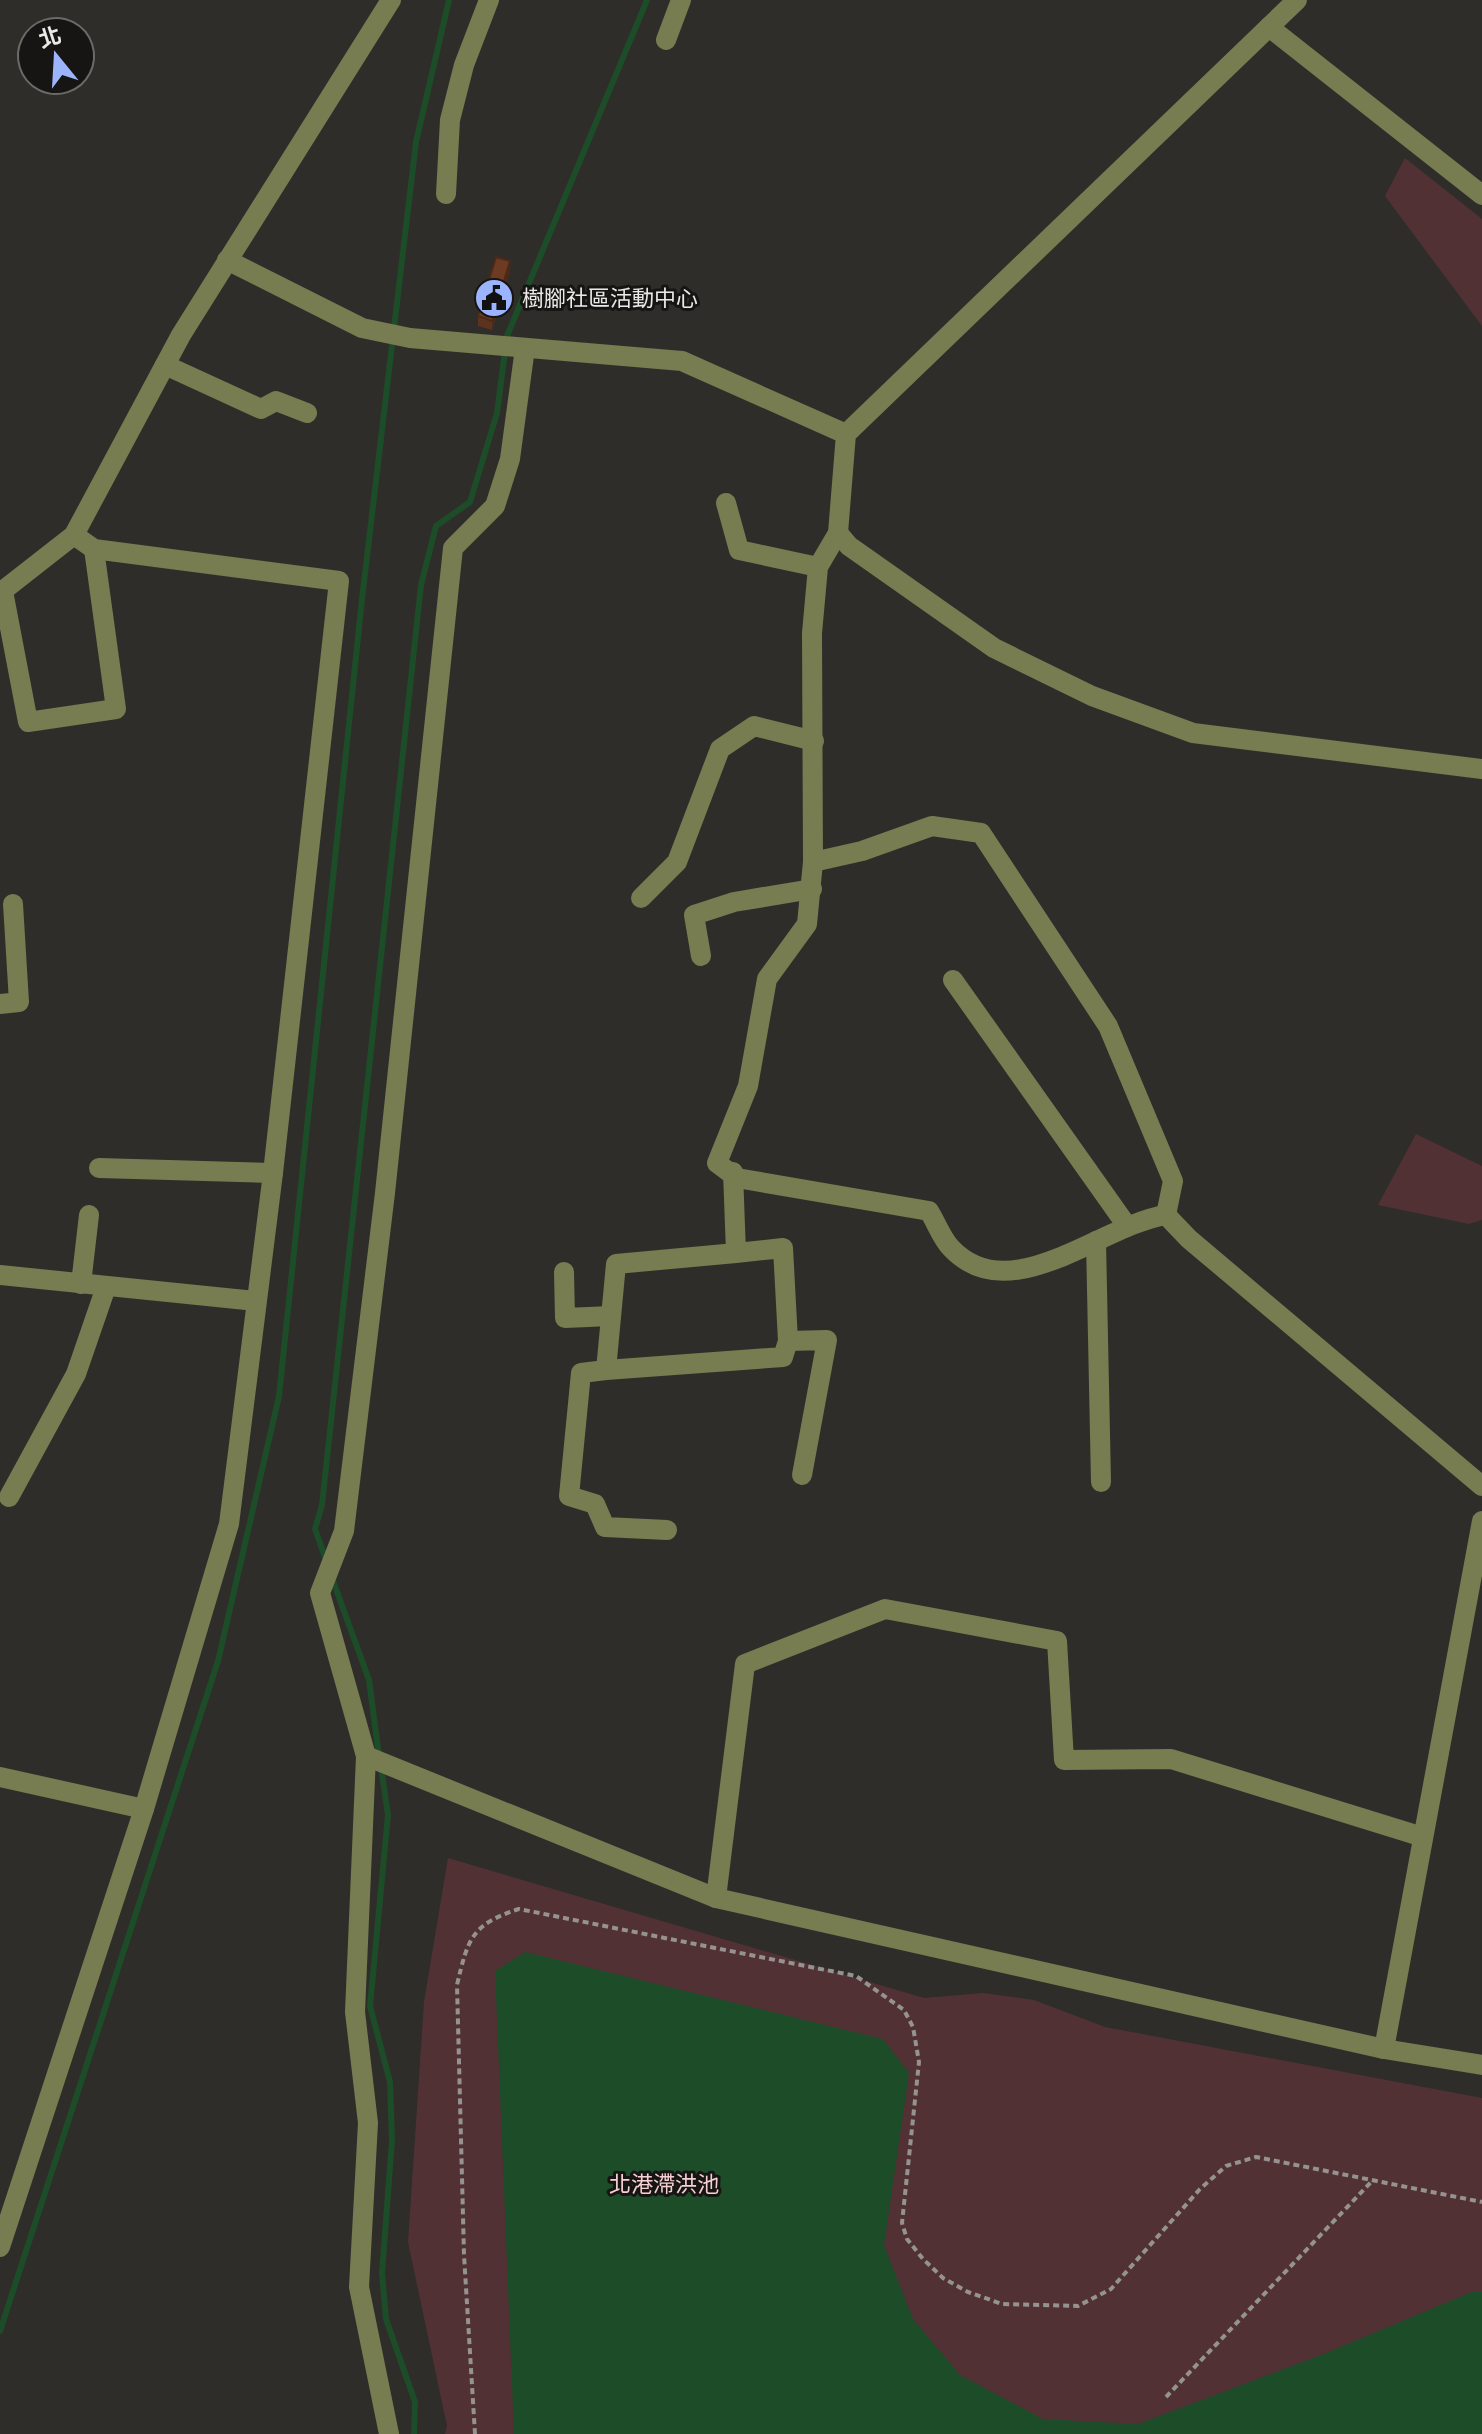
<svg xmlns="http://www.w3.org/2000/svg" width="1482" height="2434" font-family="Helvetica,'Noto Sans TC',sans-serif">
	<rect width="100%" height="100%" fill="#2f2d29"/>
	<!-- green -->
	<g fill="#523135">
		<path d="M1405 158 1482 219V326L1385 196Z"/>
		<path d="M1416 1134 1482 1166V1220L1469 1224 1378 1205Z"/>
		<path d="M448 1858 924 1998 983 1993 1034 2000 1105 2027 1482 2098V2434H445L447 2426 408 2242 424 2002Z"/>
	</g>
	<!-- water -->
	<path fill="#1d4c28" d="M525 1952 883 2039 909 2073 884 2245 913 2319 960 2375 1043 2419 1138 2424 1326 2353 1474 2291 1482 2292V2434H514L495 1971Z"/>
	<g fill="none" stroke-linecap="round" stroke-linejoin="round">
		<!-- stream -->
		<g stroke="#1d4c28" stroke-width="6">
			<path d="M326 1560 315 1529 322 1505 421 585 436 526 470 502 497 413 507 336 647 0"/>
			<path d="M332 1578 369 1680 379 1756"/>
			<path d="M381 1767 388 1815 370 2006 390 2082 392 2140 382 2273 386 2319 415 2402 414 2434"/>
			<path d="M0 2331 218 1661 279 1396 362 599 416 142 449 0"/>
		</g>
		<!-- path -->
		<g stroke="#959390" stroke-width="4" stroke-dasharray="6 4" stroke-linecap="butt">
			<path d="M1166 2397 1373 2180"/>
			<path d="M475 2434 464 2255 457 1985C468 1938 472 1924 519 1909L856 1976 904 2010 913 2027 919 2062 902 2223 907 2239 923 2259 943 2278 968 2292 1002 2304 1078 2306 1111 2289 1200 2189 1226 2166 1256 2157 1482 2202"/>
		</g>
		<!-- minor -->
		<g stroke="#777c51" stroke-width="20">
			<path d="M1269 27 1482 195"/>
			<path d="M666 40 681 0"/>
			<path d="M446 194 450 120 464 65 489 0"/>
			<path d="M227 260 362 328 410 338 682 361 846 434"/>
			<path d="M165 365 261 409 276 401 307 413"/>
			<path d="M726 503 739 550 818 567"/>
			<path d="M838 533 849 546 994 648 1092 696 1193 733 1482 769"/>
			<path d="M3 591 28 722 116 709 94 549"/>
			<path d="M0 593 74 535 181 335 391 0"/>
			<path d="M813 862 807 924 767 979 748 1086 717 1163 737 1178 929 1211C936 1222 942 1239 951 1248 1010 1311 1101 1225 1166 1215"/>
			<path d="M641 898 677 862 720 749 754 726 814 741"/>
			<path d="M701 956 694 915 734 902 812 889"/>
			<path d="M953 980 1127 1226"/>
			<path d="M0 1004 19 1002 13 904"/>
			<path d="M99 1168 273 1173"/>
			<path d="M733 1172 736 1253 616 1264 606 1370 783 1357 788 1341 783 1248 736 1253"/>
			<path d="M1166 1215 1173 1181 1108 1026 981 833 932 826 862 851 813 862 812 633 818 567 838 533 846 434 1297 0"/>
			<path d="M1166 1215 1189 1239 1482 1486"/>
			<path d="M1096 1241 1101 1482"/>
			<path d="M564 1272 565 1318 611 1316"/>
			<path d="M0 1275 256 1301"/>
			<path d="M81 1284 89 1215"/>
			<path d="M788 1341 827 1340 802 1475"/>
			<path d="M606 1370 581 1373 569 1496 595 1504 605 1527 667 1530"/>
			<path d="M9 1497 76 1374 106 1287"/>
			<path d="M366 1756 716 1898 1384 2049 1482 2065"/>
			<path d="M0 1777 144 1809"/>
			<path d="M716 1898 745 1664 885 1609 1057 1641 1064 1760 1171 1759 1423 1837"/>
			<path d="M1384 2049 1482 1521"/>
			<path d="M0 2247 144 1809 229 1524 273 1173 339 581 94 549 74 535"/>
			<path d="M389 2434 359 2287 368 2123 355 2012 366 1756 320 1593 344 1531 385 1193 453 548 495 506 510 459 525 348"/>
		</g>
	</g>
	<!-- wall -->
	<path fill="#5d331d" d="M510 271 492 330 478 326V316Z"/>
	<!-- shaded-wall -->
	<path fill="#4c2918" d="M510 261V271L492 330V321Z"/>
	<!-- building -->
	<path fill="#6c3b22" stroke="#4c2918" stroke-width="2" d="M496 257 510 261 492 321 478 316Z"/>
	<!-- icons -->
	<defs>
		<symbol id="civic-disc" viewBox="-11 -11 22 22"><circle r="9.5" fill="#9bb4fd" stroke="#161513"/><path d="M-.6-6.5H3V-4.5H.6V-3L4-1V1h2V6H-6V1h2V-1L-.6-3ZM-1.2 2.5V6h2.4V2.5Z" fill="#111"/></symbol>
	</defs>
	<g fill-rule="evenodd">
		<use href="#civic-disc" x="472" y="276" width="44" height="44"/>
	</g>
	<g text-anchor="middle" stroke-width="6" stroke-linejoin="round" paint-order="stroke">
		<!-- poi labels -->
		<g font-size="22" fill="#ebe9e7" stroke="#161513" text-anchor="start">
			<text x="522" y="306">樹腳社區活動中心</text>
		</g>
		<!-- park labels -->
		<g font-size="22" fill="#f5cfd2" stroke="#161513">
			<text x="664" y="2192">北港滯洪池</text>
		</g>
	</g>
	<!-- north arrow -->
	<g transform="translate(56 56) rotate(342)"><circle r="38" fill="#161513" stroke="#6b6a68" stroke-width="2"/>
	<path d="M0-6L14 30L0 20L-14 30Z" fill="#9bb4fd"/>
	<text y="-12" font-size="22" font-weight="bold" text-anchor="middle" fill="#ebe9e7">北</text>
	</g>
</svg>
